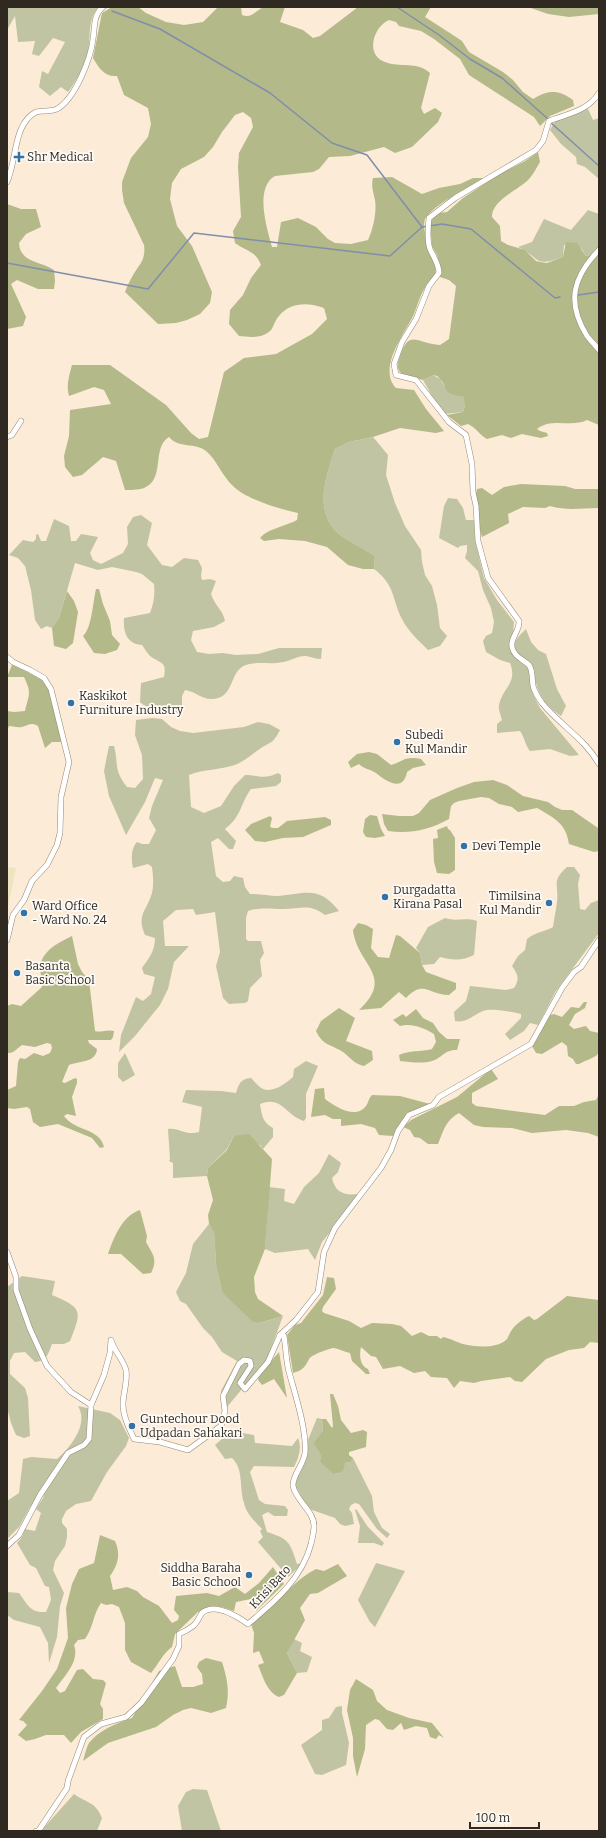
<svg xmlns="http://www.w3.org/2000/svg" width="606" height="1838" font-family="Bitter,serif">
	<rect width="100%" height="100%" fill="#fcebd6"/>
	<!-- green -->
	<g fill="#c0c4a3">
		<path d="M7 7H99C87 18 91 38 88 52 84 67 77 80 68 92L61 87 50 96 39 87 42 71 48 74 65 42 53 38 39 56 32 54 35 41 18 42 15 16 7 30Z"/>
		<path d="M588 109 593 120 599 118V179L585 167 577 164 576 157 561 144 550 130 555 121Z"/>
		<path d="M588 210 599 214V256H586L582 249 564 245 563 257C532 268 542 258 518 247L532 242 544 219 571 230Z"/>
		<path d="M433 375 440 379C446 390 451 395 465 397V406L463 412 445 414 432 396 423 380Z"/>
		<path d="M373 437 388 455 386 475 395 503 405 526 421 550 422 562 425 575 432 586 437 605 440 628 447 636 440 646 428 650C419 641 408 631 402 619 391 597 396 586 374 569L375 556C366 550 356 545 346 539 311 517 325 480 335 449L349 442Z"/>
		<path d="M448 498 457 499 463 508 466 520H474L475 540 484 578 497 600 514 622 513 634 510 645 513 655 527 667 530 674 533 694 540 708 579 755 570 756 550 749 530 751C525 745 525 738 520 731L497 733V724L502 720C501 716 498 709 499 705 503 687 518 683 510 663L500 660 486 652 483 641 486 636 492 633 494 622 491 608 483 590 478 571 465 558 467 551V545L460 546 458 548 439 538 444 506Z"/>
		<path d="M141 515 152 523 147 545 162 565 172 567 184 558 198 560 202 568 201 576 202 580 210 579 216 581 211 594C215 606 223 610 225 621L214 627 193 631 191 640 197 652 209 654 223 653 236 655 258 654 279 648H322L321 659C316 659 312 657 306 656 299 655 290 661 283 662 271 665 258 661 246 665 228 671 236 699 211 699 202 699 194 691 185 690L182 696V708L178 713 167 711 161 706C153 708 146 708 140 702L141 683 164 677C167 661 161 664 150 656 147 653 145 649 142 645 127 644 123 632 124 618L150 613C154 603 155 595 154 584L142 574 136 572 112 567 98 570 75 563 59 618 52 628 47 626 41 629 35 620 31 590 25 566 18 558 9 555 23 540 33 542 36 539V535L38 534 41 541H46L54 519 69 526 71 541H76L81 534 98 537 90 553 93 560 101 564 123 553 128 544 127 527 133 517Z"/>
		<path d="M526 629 531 642 538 650 546 654 557 689 566 706 561 716C546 705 539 698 535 679 534 673 534 669 531 664 527 658 515 656 514 647 514 640 521 634 526 629Z"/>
		<path d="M152 718 162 719 171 727 180 731 193 733 244 727 258 722 269 724 280 730C273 743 273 741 261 748 252 754 245 761 235 765 220 770 204 769 189 775L191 807 204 813 221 806 234 786 245 775C258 775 264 780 278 773L281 775V782L276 786 251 789C240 804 242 816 225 829L236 841 233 849H229L218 838 211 842 216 876 223 882 230 881 234 876 243 878 245 887 250 894C260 894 269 896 278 896 306 894 318 885 339 911L325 915C309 903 300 909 283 909 270 909 260 907 248 911L246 918V939L248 941H261L264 953 260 960 262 976 250 988 248 1001 245 1003 229 1004 223 998 216 966 220 952 215 912 196 915 193 909 176 910 163 921 165 946H189L174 962 168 989 160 1005 135 1036 119 1052 121 1035 136 997 143 1001 151 994 155 977 144 974 142 968C149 958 155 951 155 938L145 935C136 914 147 911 152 893 154 884 153 875 152 867L148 864 133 868C131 860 131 848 137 842L142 844H149L156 830 149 818 152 806 163 780 155 778 145 802 126 835 109 796 104 771 109 746H114C119 765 113 769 127 787L135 788 143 779 142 755 135 735 136 720Z"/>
		<path d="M567 867H574L580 875 578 884 580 909 585 910 591 903 599 900V933L556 991 538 1025 530 1023 524 1031 510 1040 505 1034 521 1018V1014C515 1012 492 1009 487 1010 475 1012 468 1024 455 1021L454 1012 466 1001 470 986 506 990 514 988C520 978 518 975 512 966L518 956 525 950 527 939C535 932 544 932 553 927 554 919 556 910 557 902 559 885 551 881 567 867Z"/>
		<path d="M445 918C456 922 464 917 477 921L474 955C462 961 452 960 440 957L434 964 422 965 420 953 416 948 428 927Z"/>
		<path d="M125 1053 135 1075 123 1082 118 1077V1063Z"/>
		<path d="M306 1061 318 1066 306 1094V1118L304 1121C285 1115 282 1095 260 1104 262 1115 262 1122 273 1128V1137L263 1149 260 1145 234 1136 227 1149 208 1168 207 1176 173 1178V1163L169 1161 170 1159 168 1129C178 1127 186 1136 199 1132L202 1107 182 1102 186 1090 221 1091 236 1093C239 1084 240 1079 251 1078 254 1081 259 1087 263 1089 274 1093 286 1083 293 1077L294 1069Z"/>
		<path d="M329 1154 341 1163 338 1172 332 1178C335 1192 344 1196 358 1194L344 1215 322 1242 315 1260 308 1249 275 1253 265 1249 269 1187 285 1189 284 1201 294 1204 304 1187 319 1173Z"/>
		<path d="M209 1224 214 1231 216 1263 259 1323 283 1316 267 1359 227 1407 221 1403V1391L237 1361 222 1352 212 1337 203 1328 186 1304 180 1301 176 1292 186 1273 193 1244Z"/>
		<path d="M22 1276 55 1281 52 1295C83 1308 82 1311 70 1341L64 1344H52C48 1354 47 1361 35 1362L25 1352 14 1353 10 1361V1374L25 1388 28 1398 30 1436 24 1438 16 1435 11 1423 7 1408V1287Z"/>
		<path d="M78 1406 110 1413 120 1420 129 1438 126 1446 107 1472 91 1501 76 1504 66 1511 62 1519V1523L67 1529V1537L65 1546 55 1561 53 1570 64 1593 60 1606 57 1637 49 1663 48 1643 40 1627 14 1620 7 1615V1592L19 1593C28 1605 30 1613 46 1612L51 1600 49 1587 45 1586 36 1568 30 1565 17 1543 22 1537 25 1529 35 1531 41 1513 36 1509 43 1498 48 1480 30 1507 19 1527 7 1539V1501L19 1493 23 1459 31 1457 57 1459C71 1447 89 1424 78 1406Z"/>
		<path d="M317 1418 322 1419 323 1431 316 1446C321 1451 321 1455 320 1462L336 1474 345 1463 351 1462 353 1458 372 1496 374 1512 382 1528 390 1534 387 1538 377 1529 359 1504 355 1503 351 1505 349 1509 352 1513 354 1524 345 1526 340 1524 335 1518 312 1510 305 1504 295 1485 297 1478 305 1462 308 1440Z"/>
		<path d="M231 1431 254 1435 255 1443 292 1446 298 1438C302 1448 299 1457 294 1467L254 1466 250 1472 259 1500 265 1504 285 1506 288 1510 287 1516H274L268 1512 262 1515 267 1532C289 1539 290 1542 297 1564L303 1563 288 1577 258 1542 263 1537 260 1531 262 1529C255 1522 246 1513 244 1503 239 1488 244 1469 232 1458L225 1459 215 1445Z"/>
		<path d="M356 1509 368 1527 384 1543 382 1546 374 1543H358L360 1526 355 1510Z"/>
		<path d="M376 1563 405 1571 375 1627 370 1622 358 1600Z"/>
		<path d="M294 1639 302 1643 300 1651 312 1657 307 1672 297 1673 287 1653Z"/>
		<path d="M342 1706V1713L349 1743 346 1765 322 1775 315 1774 301 1745 322 1730V1720L329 1718 336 1707Z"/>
		<path d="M193 1789 207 1790 221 1831H182L178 1806 186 1792Z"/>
		<path d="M74 1794C88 1804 95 1801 102 1818L97 1831H41Z"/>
	</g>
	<!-- forest -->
	<g fill="#b3b989">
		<path d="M112 7H138L146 13 166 22 184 25 203 22 218 7H241L242 15C253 19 256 9 265 7 271 6 279 7 285 7L280 22 303 30 313 38 320 36 358 7H431L425 17 456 37 462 41 469 52 503 72 513 80 523 92 533 99C548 90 558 89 573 100L574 106 550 116 540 126 534 117 469 75 460 59 434 39 421 31 399 26 396 22 389 20C373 27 365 55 385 62 400 68 417 61 430 73L421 108 424 114 435 108 442 113 438 122 412 147 395 153 384 147 350 156 329 157 319 169 313 172 275 176C254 188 267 228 272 247H277L281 222 298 218 316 227 328 239 335 243 351 244 368 240C373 229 377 212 375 200 373 191 371 186 373 178L392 177 422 194 439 188 460 184 473 178H486C468 188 440 201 427 216 416 227 440 265 435 274 433 278 428 282 426 286 420 295 418 304 414 314 405 333 377 368 396 388L414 390 426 409 444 431 436 433 400 428 373 437 349 442 335 449C325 480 311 517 346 539 356 545 366 550 375 556L374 569H363L348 565 327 547 305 541 279 539 264 541 260 538C267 529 286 526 297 520L298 513C279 509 246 499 233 486 222 476 217 460 206 451 195 442 179 449 169 437 151 448 166 479 144 488 138 490 130 490 125 490L116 461 103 457 82 475 73 477 65 467 64 456 69 436 70 410 111 404 104 390 94 387 69 396C66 385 69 376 72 365H110L166 405 191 433 199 439 208 437 224 372 244 358 276 354 312 334 327 319 324 308C308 302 290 302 279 316 275 320 274 326 271 330 262 339 250 337 239 336L229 324 230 310 243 295 251 278 261 265C256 251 246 251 235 243L233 231 241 217 238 167 239 153 253 127 251 118 243 112 235 115 222 132 213 147 204 157 181 169 172 183 170 199 177 226 192 246 212 292 210 303 200 314 187 320 176 323 158 324 125 292C127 287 129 282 132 277 139 264 146 261 144 245L124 203 122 190V182L131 158 148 137 151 124 148 108 124 95 117 76C104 77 99 68 93 58L102 13Z"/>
		<path d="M528 7H599V14L569 17 548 14Z"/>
		<path d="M538 152 540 162C537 167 533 175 528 180 518 190 491 201 492 217L500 226 501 241 508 245 525 250 536 261 540 262 547 263 563 257 566 242 577 243 586 256H599V425L587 420C572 428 551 417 537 429L540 431 547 433 548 436 541 438 522 434 511 438 502 435 487 439C479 435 477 428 468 424L461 426 447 415 463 412 465 406 464 397C438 393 451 388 437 376L433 375 423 380 402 374C397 370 397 365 399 359 409 327 416 344 440 345L449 339 456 286 449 280 440 277V268L437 255 432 246 430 222 438 213 447 212 463 198 498 175 525 161Z"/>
		<path d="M7 204 21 209H36L41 227 26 234 19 243C20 263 41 261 54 270L55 281 54 289H38L17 280 11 284 26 317 23 326 7 329Z"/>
		<path d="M521 484 565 486 575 489H599V508C580 508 568 511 550 506L545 508 523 507 508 514 509 523 482 537C478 522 473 504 477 489L482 488 492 495 504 487Z"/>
		<path d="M96 589H99L103 604 110 621 112 635 120 644 117 650 105 654 94 653 83 636C92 628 93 601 96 589Z"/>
		<path d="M67 591 74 601 78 612 73 643 66 649 54 646 52 628 59 618Z"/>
		<path d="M12 665 44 680 51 694 62 742H52L45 748 38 726C31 722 29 725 22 727 18 728 13 726 9 726L7 731V711L14 712 25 711C29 694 32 694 24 677H7Z"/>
		<path d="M369 752 377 754 391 765C405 761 404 756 421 759L426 765 413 768 407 772C403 793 386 781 376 773 370 769 364 769 359 764L351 768 348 762 357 754Z"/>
		<path d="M493 780 507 785 523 796 548 802 555 807 562 810H572L598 828 599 851 594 852 569 844C566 823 554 818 537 808L518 812 512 807 499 804 489 798 481 797 459 801 454 803 451 806 449 819C429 830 410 834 388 831L384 824 382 814 399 816H413L419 813 430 800 457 788 474 782Z"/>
		<path d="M370 815 377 816 381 829 385 836 375 838 366 837 363 832 365 819Z"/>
		<path d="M270 816 272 818 270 827 273 828H278L287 821 325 817 331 820V825L303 837 283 838 265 842 255 841 245 830 251 824Z"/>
		<path d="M447 826 448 829 450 830 455 838V870L449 874 437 873 434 862 433 839 438 838 437 830Z"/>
		<path d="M358 923 366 925 373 929 371 948 378 957 389 958 396 935 400 936 420 953 422 965 426 972 456 983V989L449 995C429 995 424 979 406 998L399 992 381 1008 359 1010C396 976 357 965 353 930Z"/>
		<path d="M72 936 78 964 82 972 89 980 95 1031C101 1033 107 1029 114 1031L113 1037 111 1040H88L89 1043 97 1049C96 1063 79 1061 69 1065L62 1082 65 1083 75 1078 77 1079V1083L72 1097 76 1116 67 1114 64 1116C74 1131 100 1128 104 1147L100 1148 92 1138 58 1124 40 1127 33 1122 30 1109 27 1107 14 1109 7 1108V1090L16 1086 18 1062 20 1058 25 1059 34 1053 43 1056 50 1053 52 1048 51 1044 47 1043 35 1047 22 1045C17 1048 14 1054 7 1053V1006L12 1004 21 1006 42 987C42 982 39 965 41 962 46 948 60 942 72 936Z"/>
		<path d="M584 1002H587L585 1008 575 1014 569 1025 574 1029 586 1026 590 1031 599 1033C599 1060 601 1053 579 1064H576L573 1059 568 1056 567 1046 562 1042 542 1054 536 1053 532 1046 550 1015 554 1014 562 1017 571 1007 579 1008Z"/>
		<path d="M339 1008 355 1018 346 1041 372 1051 373 1060 364 1066C354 1064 351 1058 343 1052 331 1044 323 1046 316 1031L321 1021Z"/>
		<path d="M416 1009 423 1018 433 1023 439 1032 447 1039H460L457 1050C443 1050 444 1057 432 1061 422 1064 410 1062 400 1061L399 1055C409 1050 421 1052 432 1049L436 1042 434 1034C424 1028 412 1023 400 1026L393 1020 403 1014 406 1017Z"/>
		<path d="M491 1069 498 1079 472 1093V1103L476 1106 545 1115 559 1106H574L584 1102 596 1100 599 1094V1137L588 1133 566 1130 532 1133 512 1128 483 1127 474 1125 459 1113C445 1121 444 1130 438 1144H428L420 1138 414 1137 410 1130 403 1127 411 1120 457 1097Z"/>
		<path d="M324 1088 325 1099C334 1106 356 1120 366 1106 369 1102 368 1099 372 1095L400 1096 430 1104 407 1113 393 1136 379 1135 375 1128 361 1124 341 1126V1119H333L325 1115 311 1117 315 1089Z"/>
		<path d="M249 1134 272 1159 265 1249 254 1277 255 1292 258 1299 283 1316 259 1323 252 1321 223 1293 216 1263 214 1232 209 1224 208 1215 213 1200 207 1176 208 1168 227 1150 234 1136Z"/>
		<path d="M140 1210 147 1236 146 1242C153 1255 158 1259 151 1273L143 1274 121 1254H108C114 1237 122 1216 140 1210Z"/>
		<path d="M327 1277 334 1278 336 1289 323 1307 322 1311 324 1313 349 1321 361 1328 372 1323 392 1324 401 1326 412 1336 421 1332 429 1336H437L441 1339 443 1337C452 1339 456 1342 463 1344 475 1347 496 1349 506 1340 509 1337 507 1338 509 1335 513 1326 521 1320 529 1316L534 1320 537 1319 567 1296 599 1300V1343L590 1342 584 1348 569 1350 546 1359 522 1382 515 1381 510 1377 481 1381 474 1383 460 1381 454 1388 447 1378 431 1377 425 1371 414 1373 400 1366 383 1369 376 1357 371 1356 361 1347C359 1355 360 1366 368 1369L370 1374H366L352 1361 350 1353C345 1352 339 1349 334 1348 330 1348 311 1355 309 1359 306 1366 302 1371 293 1373L287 1335 295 1325 301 1323 323 1295Z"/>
		<path d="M279 1352 287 1398 274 1379 262 1385 258 1380 259 1375Z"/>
		<path d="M330 1394H333L338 1406 341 1420 351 1433 363 1430 367 1432 366 1447 349 1452V1455L353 1458 351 1462 345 1463 343 1471 334 1474 320 1462C322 1451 318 1452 314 1443L323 1431 322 1419H326L332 1428 333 1426Z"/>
		<path d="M100 1535 115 1541C121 1554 118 1565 110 1576L113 1590 127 1587 137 1591 143 1597 159 1606 172 1623 178 1620 179 1616 174 1610 176 1596 207 1593 219 1596 235 1587 245 1594 259 1583 273 1567 284 1584 256 1611 251 1599 236 1602 234 1611 222 1607 211 1606 198 1612 175 1634 172 1647C163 1653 158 1665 151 1673L131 1662 125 1650V1623L119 1607 112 1604 106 1605 101 1603C93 1614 94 1626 85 1639L78 1640 74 1645C80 1661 65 1675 56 1688L60 1693 65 1691 77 1670 83 1669 93 1679 103 1680 106 1683 100 1704 103 1709V1719L81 1732 71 1743 64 1735H46L35 1739 26 1741 18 1735 27 1725 23 1721 19 1720 42 1691 57 1669 68 1638 66 1608 72 1584 79 1569 94 1563Z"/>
		<path d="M338 1564 347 1576 318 1593 310 1594 300 1608 305 1620 287 1653 297 1673 284 1695 279 1697C267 1692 263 1677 258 1665L264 1663 259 1651 253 1653 254 1633 251 1624C259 1617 268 1611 275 1604 289 1590 297 1579 316 1569L324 1571Z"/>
		<path d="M206 1658 222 1662C227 1678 230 1691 226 1708L211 1713 191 1708 183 1710 173 1715 156 1727 108 1743 83 1761C85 1755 86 1748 89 1743 99 1730 117 1723 132 1718L159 1671 175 1666 182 1687H193L203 1684 202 1674 197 1667 199 1662Z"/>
		<path d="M356 1679 373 1690 377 1701 387 1710 409 1718 432 1723 444 1738 439 1735 436 1739 430 1737 427 1728 416 1726 404 1730 401 1723 393 1730 387 1729 379 1720 375 1719 366 1725 365 1749 357 1777 353 1756V1738L347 1710 350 1690Z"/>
	</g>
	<!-- sand -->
	<path fill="#eee4bf" d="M7 867 16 868 7 911Z"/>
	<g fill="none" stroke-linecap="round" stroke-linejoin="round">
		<!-- stream -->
		<g stroke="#808eaa" stroke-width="1.5">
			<path d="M397 7 439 35 470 59 502 78 548 119"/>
			<path d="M112 11 160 29 270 93 332 143 367 155 422 227"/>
			<path d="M550 122 599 166"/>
			<path d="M7 263 148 289 194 233 390 256 422 227 442 224 471 229 555 298 560 297"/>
			<path d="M578 295 599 292"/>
		</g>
		<defs>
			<g id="minor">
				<path d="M599 93C588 111 567 114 549 121L543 141 536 150 455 198 429 218C428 227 427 240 430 249 434 258 439 264 439 273L429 286 416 319 402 342 394 364 396 375 416 380 449 422 466 435 472 464 473 492 476 506 478 541 488 578 519 621C520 631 510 638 512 647 514 657 523 659 529 665 534 672 531 682 534 689 536 694 539 699 542 703 560 725 585 739 599 764"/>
				<path d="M7 182C17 160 13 124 36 112 43 110 50 112 57 109 75 99 91 58 93 39 95 27 93 15 103 7"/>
				<path d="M599 250C573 277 566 302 587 336 591 341 595 345 599 350"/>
				<path d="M7 437 12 435 21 421"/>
				<path d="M7 657 13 662 30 670 44 678 51 689 69 762 61 797 60 833 57 845 47 865 32 881 24 900 13 915 7 940"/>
				<path d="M7 1252 16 1277V1290L30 1329 47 1366 71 1392 91 1405"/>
				<path d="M7 1546 19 1535 40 1495 68 1453 84 1445 89 1439 91 1405 104 1375 110 1353 111 1340C114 1351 123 1359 126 1370 128 1380 123 1394 123 1404 123 1416 129 1428 134 1439L160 1442 188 1450 221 1426 225 1411 223 1396 239 1364 244 1360 250 1361 251 1366 240 1383 245 1389 268 1362 280 1335 296 1320 318 1292 324 1252 335 1228 381 1168 391 1150 398 1131 409 1115 433 1105 439 1097 531 1044 562 988 574 972 581 967 599 940"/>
				<path d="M36 1831 39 1830 67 1788 68 1781 84 1737 101 1724 126 1717 141 1703 173 1659 179 1646V1634C184 1632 189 1629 193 1626 197 1623 199 1617 202 1613 215 1602 238 1617 248 1624 274 1602 302 1579 311 1544 312 1539 314 1532 314 1526 314 1511 296 1501 293 1486 292 1476 304 1464 305 1453 307 1430 295 1394 289 1372 286 1361 286 1348 284 1336L280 1335"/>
			</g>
		</defs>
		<!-- minor casing -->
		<use href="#minor" stroke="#968774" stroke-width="6"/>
		<!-- minor -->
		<use href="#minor" stroke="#fff" stroke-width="5"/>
	</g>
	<!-- markers -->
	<g fill="#3172a8" stroke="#fefaf6" stroke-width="1.5">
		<path d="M17 151h4v4h4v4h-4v4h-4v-4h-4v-4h4z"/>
		<circle cx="71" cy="703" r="4"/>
		<circle cx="397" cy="742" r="4"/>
		<circle cx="464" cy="846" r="4"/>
		<circle cx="385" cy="897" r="4"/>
		<circle cx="549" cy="903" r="4"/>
		<circle cx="24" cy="913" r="4"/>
		<circle cx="17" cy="973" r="4"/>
		<circle cx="132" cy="1426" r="4"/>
		<circle cx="249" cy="1575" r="4"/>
	</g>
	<g text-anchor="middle" stroke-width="3.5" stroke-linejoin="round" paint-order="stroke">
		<!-- poi labels -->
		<g font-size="12" fill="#2f2921" stroke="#fefaf6" text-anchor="start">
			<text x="27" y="161">Shr Medical</text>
			<text x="79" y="700">Kaskikot<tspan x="79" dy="14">Furniture Industry</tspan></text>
			<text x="405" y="739">Subedi<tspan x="405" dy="14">Kul Mandir</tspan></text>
			<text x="472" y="850">Devi Temple</text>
			<text x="393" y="894">Durgadatta<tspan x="393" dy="14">Kirana Pasal</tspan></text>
			<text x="541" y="900" text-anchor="end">Timilsina<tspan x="541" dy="14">Kul Mandir</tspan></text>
			<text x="32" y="910">Ward Office<tspan x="32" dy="14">- Ward No. 24</tspan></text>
			<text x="25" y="970">Basanta<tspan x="25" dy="14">Basic School</tspan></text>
			<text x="140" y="1423">Guntechour Dood<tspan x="140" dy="14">Udpadan Sahakari</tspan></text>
			<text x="241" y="1572" text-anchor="end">Siddha Baraha<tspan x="241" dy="14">Basic School</tspan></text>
		</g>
		<!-- street labels -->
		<g font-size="12" fill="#2f2921" stroke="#fefaf6">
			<text transform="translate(270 1587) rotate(-47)" y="4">Krisi Bato</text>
		</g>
	</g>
	<!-- border -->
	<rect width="606" height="1838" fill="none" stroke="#2f2921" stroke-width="16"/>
	<!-- scale -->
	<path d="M470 1822v6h69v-6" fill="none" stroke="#2f2921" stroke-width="2"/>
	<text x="476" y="1822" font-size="12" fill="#2f2921" stroke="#fefaf6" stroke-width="3" paint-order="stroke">100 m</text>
</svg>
